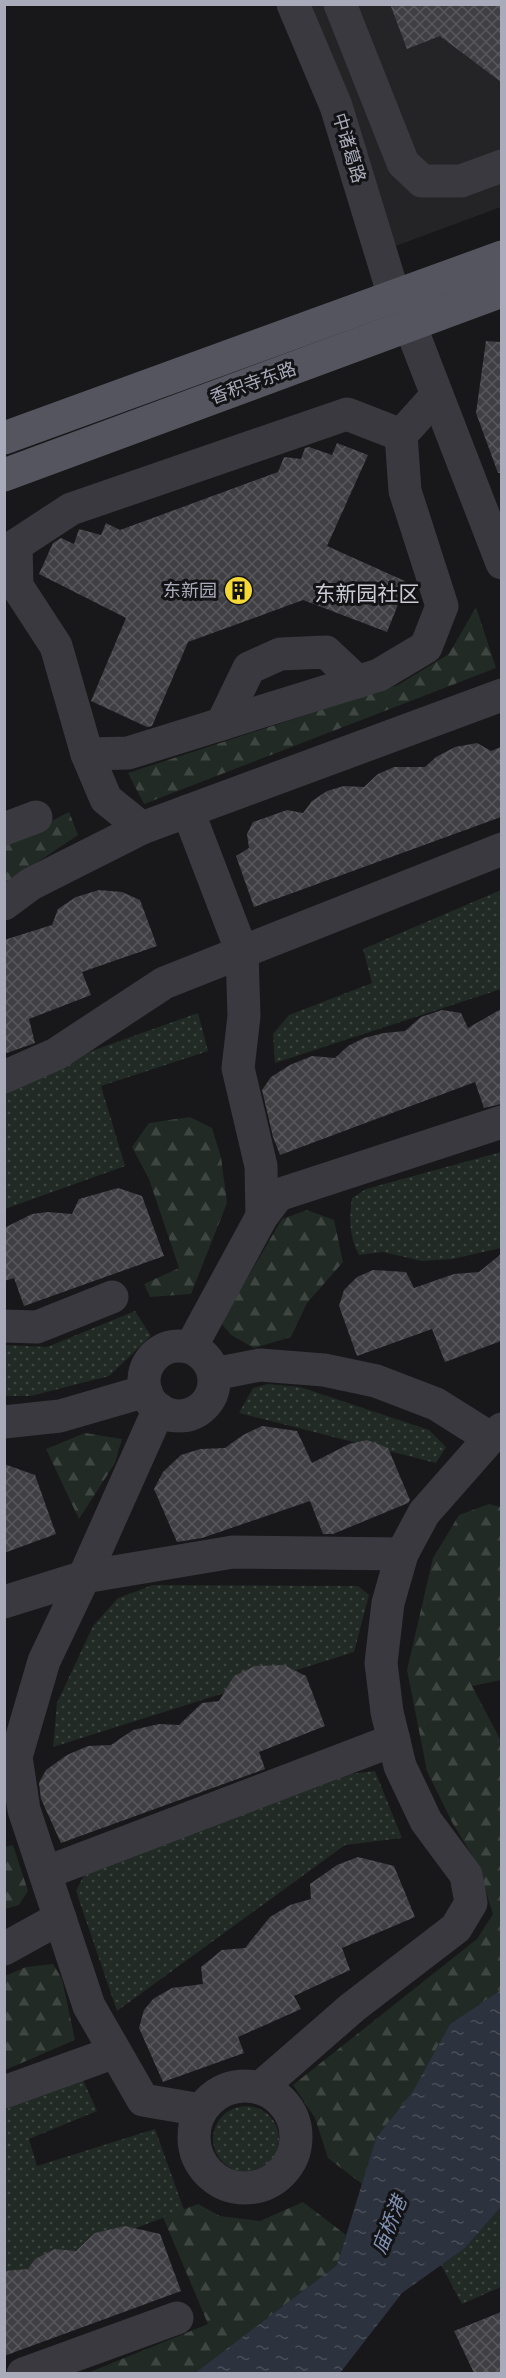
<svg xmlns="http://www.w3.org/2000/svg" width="506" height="2378" font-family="'Work Sans','Noto Sans SC',sans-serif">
	<defs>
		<pattern id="grass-dots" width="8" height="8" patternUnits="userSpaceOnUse" patternTransform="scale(1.5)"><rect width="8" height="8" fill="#212a24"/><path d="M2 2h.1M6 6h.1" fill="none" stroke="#3f4642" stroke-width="1.8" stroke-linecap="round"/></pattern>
		<pattern id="forest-firs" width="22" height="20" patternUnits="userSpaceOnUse" patternTransform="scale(1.5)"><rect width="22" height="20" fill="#212a24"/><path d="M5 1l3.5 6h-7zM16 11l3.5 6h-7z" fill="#3f4642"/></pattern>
		<pattern id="water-ripples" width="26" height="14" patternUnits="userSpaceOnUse" patternTransform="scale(1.5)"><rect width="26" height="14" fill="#2d333e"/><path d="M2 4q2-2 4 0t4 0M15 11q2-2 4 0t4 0" fill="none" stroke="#494e58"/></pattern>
		<pattern id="building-cross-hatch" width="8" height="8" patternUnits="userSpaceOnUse" patternTransform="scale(1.5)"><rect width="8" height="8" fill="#3f3f44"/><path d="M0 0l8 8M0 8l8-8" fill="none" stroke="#58585d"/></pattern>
	</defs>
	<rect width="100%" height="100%" fill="#18181a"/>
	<!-- built -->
	<path fill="#242427" d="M301 5H501V207L393 247Z"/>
	<!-- grass -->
	<g fill="url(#grass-dots)">
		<path d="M501 890V989L275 1063 273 1034 289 1015 372 983 363 949Z"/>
		<path d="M198 1013 208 1051 101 1086 125 1166 5 1209V1082Z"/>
		<path d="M501 1152V1248L452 1259 422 1261 383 1252 359 1255C349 1236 349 1219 352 1198L366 1189Z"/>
		<path d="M135 1311 151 1336 109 1376 31 1396H5V1345L47 1347Z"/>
		<path d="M268 1384 300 1387 429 1430 446 1447 436 1463 239 1413 253 1388Z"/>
		<path d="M153 1585 358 1586 369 1595 354 1652 53 1747 57 1703 93 1626 118 1598Z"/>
		<path d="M375 1771 402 1838 345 1845 117 2011 76 1891 84 1875 351 1774Z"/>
		<path d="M83 2080 97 2111 29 2139 37 2166 155 2129 184 2210 5 2277V2109Z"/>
		<circle cx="246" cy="2139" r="33"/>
		<path d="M501 2207V2287L462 2304 441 2265 465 2248Z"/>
	</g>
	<!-- forest -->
	<g fill="url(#forest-firs)">
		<path d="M476 607 496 668 144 804 128 773 398 685 449 654Z"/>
		<path d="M69 812 78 835 5 884V845Z"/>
		<path d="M190 1117 212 1128 221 1157 227 1203 191 1294 150 1297 144 1284 179 1268 149 1179 132 1147 149 1123Z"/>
		<path d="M307 1210 334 1220 343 1262 307 1303 291 1337 254 1348 231 1335 221 1323 282 1219Z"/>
		<path d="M85 1433 122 1439 115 1463 79 1519 46 1449Z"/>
		<path d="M489 1504 501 1507V1680L472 1686 501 1741V1990L450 2024 413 2091 376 2138 362 2184 328 2158 315 2118 293 2085 477 1939 493 1914 476 1862 452 1822 427 1771 407 1670 433 1558 459 1515Z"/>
		<path d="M13 1845 28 1891 19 1905 5 1909V1847Z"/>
		<path d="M53 1964 62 1979 75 2040 5 2070V1976L26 1967Z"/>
		<path d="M303 2202 346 2235 337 2265 195 2373 85 2374 208 2324 163 2217 198 2204 220 2216 260 2221Z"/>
	</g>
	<!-- water -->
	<path fill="url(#water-ripples)" d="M501 1990V2207L465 2248 402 2293 340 2373H195L337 2265 376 2138 413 2091 450 2024Z"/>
	<!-- building -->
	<g fill="url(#building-cross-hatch)">
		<path d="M390 4H501V82L440 36 407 49Z"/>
		<path d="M486 341 501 342V473H498L476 413Z"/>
		<path d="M337 443 368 455 327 546 407 582 387 632 303 600 188 642 152 726 147 727 91 701 126 618 39 574 53 543 61 538 74 544 79 529 101 535 106 523 120 530 278 472 284 457 301 459 305 448 309 447 332 455Z"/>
		<path d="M477 743 491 751 501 747V817L254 907 236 856 249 848 247 834 253 822 287 810 303 813 312 801 327 791 344 786 364 787 378 774 394 767H425L436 757 455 747Z"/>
		<path d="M99 890 122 892 140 900 157 946 82 972 91 995 29 1019 35 1043 4 1054V940L52 925 58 909 76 897Z"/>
		<path d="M501 1009V1104L484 1108 475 1082 280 1155 273 1137 262 1090 271 1077 290 1065 312 1056 335 1058 348 1046 364 1038 384 1033 405 1031 421 1017 442 1010 461 1013 468 1028Z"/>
		<path d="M118 1188 142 1196 164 1256 24 1306 14 1278 4 1281V1228L32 1214 48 1212 72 1214 79 1199Z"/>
		<path d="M501 1254V1341L445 1362 432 1329 357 1356 339 1306 344 1290 357 1277 373 1270 406 1272 414 1288 454 1274 479 1272Z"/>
		<path d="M262 1426 297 1431 312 1463 349 1444 367 1440 388 1448 410 1500 408 1503 333 1534H323L310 1501 202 1538 177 1542 154 1489 163 1472 181 1455 200 1449 225 1448 243 1435Z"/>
		<path d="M4 1464 35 1475 56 1534 4 1553Z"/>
		<path d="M284 1665 306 1676 325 1726 259 1752 265 1769 61 1843 41 1799 39 1783 46 1770 67 1755 88 1746 111 1745 133 1730 159 1724 179 1725 202 1703 219 1701 234 1676 255 1666Z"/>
		<path d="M358 1857 394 1866 415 1917 342 1948 350 1970 294 1996 301 2009 238 2037 244 2053 163 2082 139 2028 144 2010 153 1999 172 1988 203 1984 201 1967 222 1950 245 1948 270 1917 290 1905 311 1899 310 1884 337 1865Z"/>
		<path d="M125 2226 160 2234 181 2291 4 2356V2271L28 2269 35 2259 55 2249 76 2251 95 2233Z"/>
		<path d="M501 2312V2373H474L454 2331Z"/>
	</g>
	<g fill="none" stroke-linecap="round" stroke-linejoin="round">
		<!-- minor -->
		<g stroke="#39393f" stroke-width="33">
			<path d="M293 4 336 106 394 296 410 325 502 563"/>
			<path d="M340 4 403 163 422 181H461L502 166"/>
			<path d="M222 724 249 668 280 654 326 652 358 682"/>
			<path d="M87 754 128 753 379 675 426 647 442 606 405 491 401 435 437 395"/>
			<path d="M188 811 242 952 244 1016 238 1068 261 1166 262 1216"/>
			<path d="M142 828 106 799 87 754 56 646 17 586 16 545 71 509 347 414 401 435"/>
			<path d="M4 829 36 817"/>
			<path d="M4 904 31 884 142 828 502 695"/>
			<path d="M4 1077 56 1054 164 983 502 849"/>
			<path d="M4 1326 37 1327 112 1297"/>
			<circle cx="179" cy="1381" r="35"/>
			<path d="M191 1347 262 1216 278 1195 502 1122"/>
			<path d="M214 1374 260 1365 324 1370 376 1381 436 1404 490 1438"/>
			<path d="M159 1409 84 1577 44 1661 16 1757 24 1810 89 2006 143 2100 201 2110"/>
			<path d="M4 1422 60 1416 146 1391"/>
			<path d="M4 1602 84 1577 233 1552 402 1554"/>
			<path d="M45 1873 394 1740"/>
			<path d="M4 1949 60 1918"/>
			<circle cx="245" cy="2137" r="51"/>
			<path d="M260 2088 353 2007 456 1928 471 1903 466 1875 426 1821 400 1766 387 1712 381 1663 388 1603 402 1554 424 1513 490 1438 502 1429"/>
			<path d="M4 2092 115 2052"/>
			<path d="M23 2374 177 2318"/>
		</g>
		<!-- major -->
		<g stroke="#54555e" stroke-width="33">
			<path d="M4 438 502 257"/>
			<path d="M4 475 502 291"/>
		</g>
	</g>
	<!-- icons -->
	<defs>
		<symbol id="building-disc" viewBox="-11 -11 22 22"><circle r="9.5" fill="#f3d836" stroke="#131315"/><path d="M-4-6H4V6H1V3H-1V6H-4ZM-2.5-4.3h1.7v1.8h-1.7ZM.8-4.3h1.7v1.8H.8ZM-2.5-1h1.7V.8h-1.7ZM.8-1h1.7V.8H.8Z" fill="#111"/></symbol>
	</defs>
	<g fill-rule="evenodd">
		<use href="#building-disc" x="222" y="574" width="33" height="33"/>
	</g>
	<g text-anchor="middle" stroke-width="6" stroke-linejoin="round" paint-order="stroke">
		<!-- street labels -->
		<g font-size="18" fill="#aaabba" stroke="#131315">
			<text transform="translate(349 148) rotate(73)" y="6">中诸葛路</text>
			<text transform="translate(253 383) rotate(-20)" y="6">香积寺东路</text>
		</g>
		<!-- poi labels -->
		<g font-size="18" fill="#aaabba" stroke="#131315" text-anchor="end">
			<text x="217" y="597">东新园</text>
		</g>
		<!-- water labels -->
		<g font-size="20" font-style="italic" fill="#8192b4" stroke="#131315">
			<text transform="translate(389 2225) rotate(-68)" y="7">庙桥港</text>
		</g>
		<!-- quarter labels -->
		<g font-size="21" fill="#cbccd5" stroke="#131315">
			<text x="367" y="601">东新园社区</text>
		</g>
	</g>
	<!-- border -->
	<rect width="506" height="2378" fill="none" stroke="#aaabba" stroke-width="12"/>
</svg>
